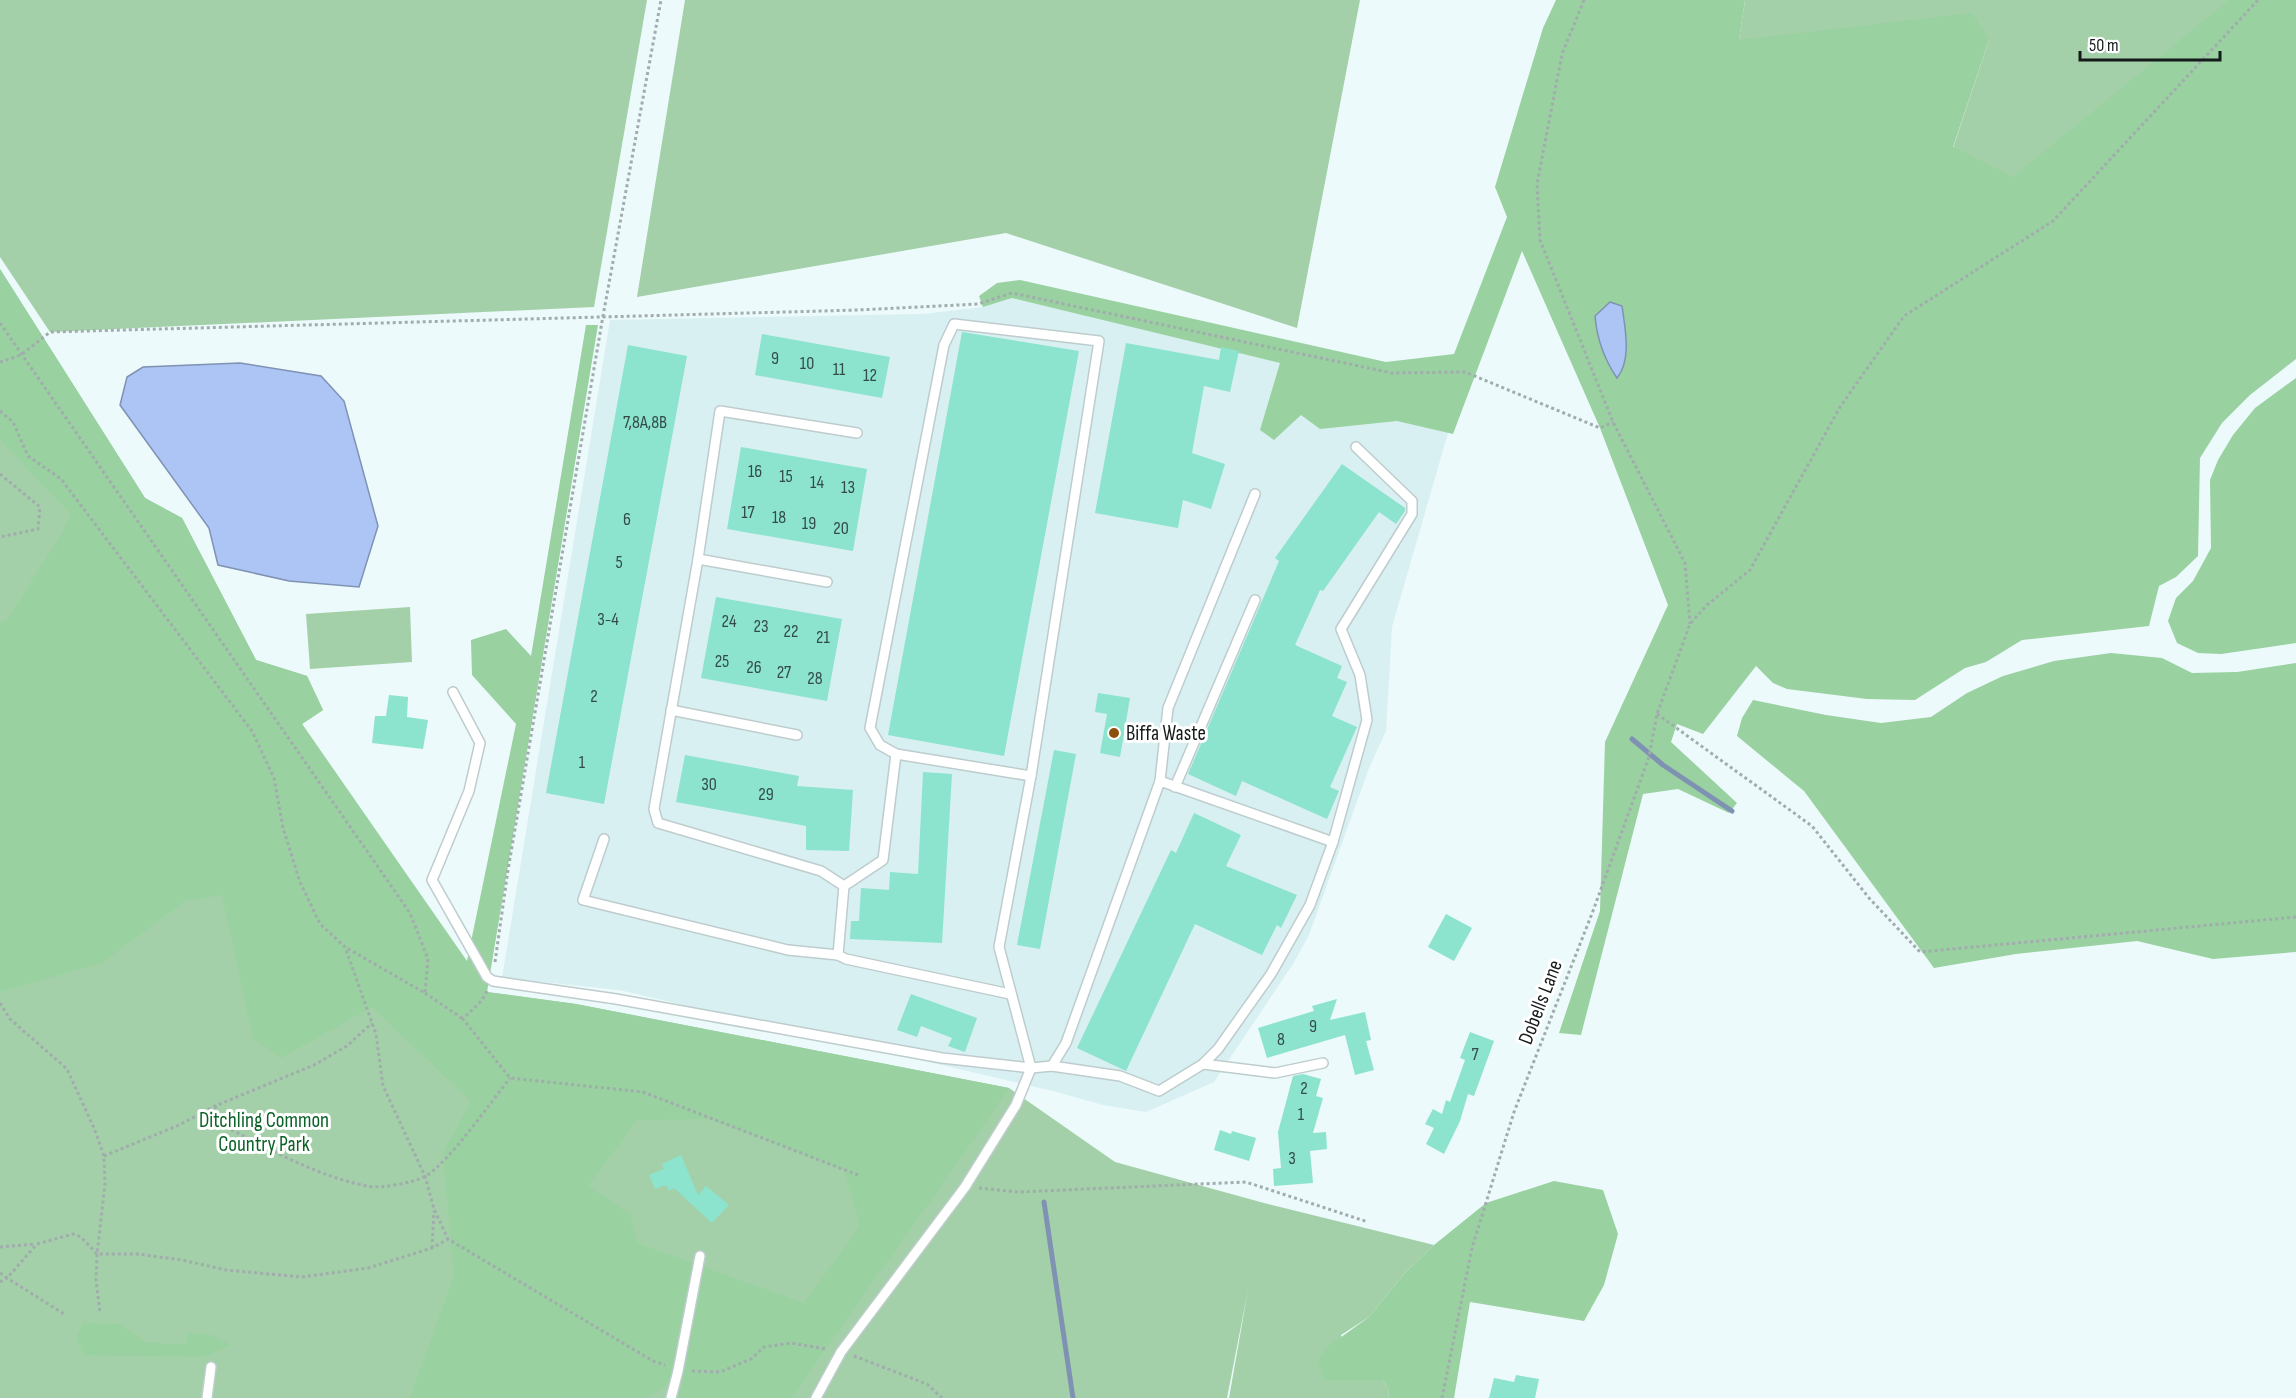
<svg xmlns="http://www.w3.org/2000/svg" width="2296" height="1398" font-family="'Sofia Sans Condensed',sans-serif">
	<rect width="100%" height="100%" fill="#ecfafb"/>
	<!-- built -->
	<path fill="#d8f0f2" d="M1012 298 1281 363 1463 381 1392 627 1386 731 1369 768 1309 935 1293 964 1214 1082 1146 1112 1103 1105 1053 1091 619 990 502 978 610 320 923 314 983 307Z"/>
	<!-- green -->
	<g fill="#a3d0a8">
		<path d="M0 0H647L594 307 50 332 0 257Z"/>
		<path d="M685 0H1360L1297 328 1006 233 637 297Z"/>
		<path d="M1745 0H2241L2013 178 1953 148 1989 40H1739Z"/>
		<path d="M0 269 145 498 182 518 256 660 307 676 323 710 302 724 487 992 576 1004 1009 1088 1115 1162 1264 1203 1434 1245 1404 1274 1369 1317 1341 1335 1357 1379 1383 1380 1389 1391 1388 1398H1229L1248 1290 1227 1398H0Z"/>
		<path d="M410 607 412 662 310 669 306 614Z"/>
	</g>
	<!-- forest -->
	<g fill="#99d1a0" fill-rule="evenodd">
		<path d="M1556 0H1745L1739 40 1972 13 1989 40 1953 147 2013 177 2229 0H2296V359L2250 395 2222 423 2200 458 2198 556 2176 577 2159 586 2149 626 2022 640 1986 662 1965 668 1915 700 1867 699 1787 689 1773 683 1756 666 1703 734 1677 724 1671 742 1737 803 1729 813 1678 789 1643 794 1581 1035 1559 1033 1600 911 1605 742 1668 605 1600 428 1522 251 1453 434 1397 421 1320 429 1301 415 1274 440 1260 430 1280 363 1012 298 983 307 979 296 997 283 1020 280 1386 362 1454 354 1507 217 1495 187 1543 28Z"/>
		<path d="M0 269 145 498 182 518 256 660 307 676 323 710 302 724 467 961 516 724 472 675 471 640 506 629 531 656 586 325H598L487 992 576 1004 1009 1088C938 1193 863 1293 792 1398H680L676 1389 666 1386 648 1397 410 1398 454 1275 443 1153 471 1101 372 1007 281 1058 253 1038 222 895 185 901 102 963 0 992V622L6 621 61 535 71 514 0 440ZM710 1119 844 1170 860 1226 804 1303 637 1243 630 1214 588 1186 637 1120Z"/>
		<path d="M2296 378V643L2221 654 2198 653 2177 643 2168 621 2176 598 2193 581 2211 548 2210 480 2218 460 2233 435 2255 408Z"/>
		<path d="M2111 653 2162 658 2192 673 2237 672 2296 663V952L2213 959 2137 941 2016 954 1934 968 1804 791 1737 736 1742 718 1753 700 1826 715 1881 723 1931 717 1967 693 2003 676 2054 661Z"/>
		<path d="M1554 1181 1603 1190 1618 1234 1604 1285 1584 1321 1470 1302 1454 1398H1388L1389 1391 1383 1380H1324L1318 1360 1326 1348 1369 1317 1404 1274 1434 1245 1486 1203Z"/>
		<path d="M83 1323 120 1324 146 1343 186 1344 188 1333 212 1335 231 1345 204 1357 84 1355 76 1338Z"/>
	</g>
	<!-- water -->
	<g fill="#acc5f4" stroke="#7f92b3" stroke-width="1.5">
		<path d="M1610 302 1622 306C1625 328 1632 360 1617 378 1604 359 1597 340 1595 316Z"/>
		<path d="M240 363 321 376 344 401 378 526 359 587 289 581 218 565 209 528 120 405 127 377 143 367Z"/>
	</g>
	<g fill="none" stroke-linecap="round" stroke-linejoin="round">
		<!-- stream -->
		<g stroke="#7f92b3" stroke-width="5">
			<path d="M1632 739 1663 765 1732 811"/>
			<path d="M1044 1202 1073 1398"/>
		</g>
	</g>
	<!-- building -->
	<g fill="#8ce3ce">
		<path d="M962 332 1079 351 1004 756 888 735Z"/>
		<path d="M762 334 890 357 882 398 755 375Z"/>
		<path d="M1126 343 1219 360 1221 347 1239 351 1230 392 1204 386 1199 414 1192 453 1225 464 1211 509 1183 500 1178 528 1095 513Z"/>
		<path d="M628 345 687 356 604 804 546 793Z"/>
		<path d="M741 447 867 469 853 551 727 529Z"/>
		<path d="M1342 464 1405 508V511L1396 524 1379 512 1323 591 1320 590 1295 645 1342 666 1337 678 1347 682 1332 716 1357 727 1330 787 1339 791 1327 819 1242 781 1236 796 1188 774 1279 561 1275 558Z"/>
		<path d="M716 597 842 619 827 701 701 678Z"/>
		<path d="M1098 693 1130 698 1120 757 1100 753 1107 714 1095 712Z"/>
		<path d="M389 695 408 697 407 717 428 720 423 749 372 743 375 716H386Z"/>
		<path d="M1054 750 1076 754 1040 949 1017 945Z"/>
		<path d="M685 755 799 776 797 786 853 790 849 851 806 850V826L676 802Z"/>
		<path d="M923 772 952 774 942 943 850 939 851 921H859L861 888 889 890 890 872 918 874Z"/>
		<path d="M1194 813 1241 835 1226 866 1297 895 1281 928 1277 925 1262 955 1195 924 1126 1071 1077 1048 1171 850 1176 853Z"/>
		<path d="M1446 914 1472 928 1454 961 1428 947Z"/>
		<path d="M911 994 977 1018 965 1052 948 1046 952 1038 921 1026 917 1037 897 1030Z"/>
		<path d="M1337 999 1330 1020 1365 1012 1371 1040 1366 1041 1374 1070 1355 1075 1345 1035 1267 1058 1258 1028 1314 1011 1312 1006Z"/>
		<path d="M1470 1032 1494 1041 1474 1096 1468 1094 1460 1121 1444 1154 1426 1144 1434 1128 1425 1124 1433 1109 1442 1114 1446 1100 1450 1102 1465 1060 1460 1058Z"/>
		<path d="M1303 1074 1321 1079 1316 1096 1323 1098 1313 1133 1326 1132 1327 1149 1310 1151 1313 1183 1274 1186 1273 1169 1281 1168 1278 1132 1293 1076Z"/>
		<path d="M1220 1130 1231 1134 1232 1131 1256 1138 1249 1161 1214 1150Z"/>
		<path d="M681 1155 698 1195 706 1186 729 1205 712 1223 674 1188 669 1191 666 1185 655 1189 649 1175 664 1169 662 1164Z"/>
		<path d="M1516 1375 1539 1379 1535 1398H1489L1494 1378 1514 1382Z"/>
	</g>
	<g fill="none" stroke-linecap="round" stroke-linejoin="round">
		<defs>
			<g id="service">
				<path d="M1255 494 1168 708 1160 781 1333 842"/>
				<path d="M698 559 827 582"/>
				<path d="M453 692 480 743 469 791 432 880 487 977 493 981 616 999 942 1058 1031 1068 999 947 1031 776 896 754"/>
				<path d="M671 710 797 735"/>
				<path d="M1175 787 1255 600"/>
				<path d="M604 839 583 900 788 950 838 955"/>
				<path d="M844 886 821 871 658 823 654 809 698 559 720 411 857 433"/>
				<path d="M1010 994 846 959 838 955 844 886 883 860 896 754 880 745 870 728 944 345 954 324 1099 341 1031 776"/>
				<path d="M1203 1064 1275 1073 1323 1063"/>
				<path d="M1052 1066 1066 1043 1160 781"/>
				<path d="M207 1398 211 1367"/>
				<path d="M671 1398 678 1371 700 1256"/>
				<path d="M816 1398 841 1352 965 1187 1016 1105 1031 1068 1052 1066 1120 1076 1159 1091 1203 1064 1218 1049 1271 974 1310 905 1333 842 1367 720 1360 675 1341 629 1412 514V501L1356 447"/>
			</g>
		</defs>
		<!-- service casing -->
		<use href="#service" stroke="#becccd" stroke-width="12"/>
		<!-- path -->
		<g stroke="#a1acad" stroke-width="3" stroke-dasharray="3 3" stroke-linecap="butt">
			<path d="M1584 0 1562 54 1537 184 1540 240 1613 422 1685 563 1690 624"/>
			<path d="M0 323 410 913 428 959 425 993 345 947"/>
			<path d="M0 362 21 355 50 332 858 310 978 304 1012 293 1392 373 1465 372 1600 428 1613 422"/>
			<path d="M0 411 13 422 28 456 61 479 252 731 274 778 283 828 300 882 320 924 345 947 376 1034 383 1086 425 1176 434 1209 448 1239 653 1361 665 1365"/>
			<path d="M0 474 40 507 38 529 0 537"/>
			<path d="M1657 714 1812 826 1869 898 1920 952 2296 917"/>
			<path d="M495 962 508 870 603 316 661 0"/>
			<path d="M487 991 482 1000 463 1019 510 1078 643 1092 858 1175"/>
			<path d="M425 993 463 1019"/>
			<path d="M0 1003 10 1019 67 1069 94 1128 104 1156 105 1184 97 1254 96 1280 100 1312"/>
			<path d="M215 1106 224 1126C270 1149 316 1176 367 1186 381 1189 413 1183 426 1176 450 1161 490 1103 510 1078"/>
			<path d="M104 1156 179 1125 215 1106 314 1065 347 1046 372 1023"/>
			<path d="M979 1188 1018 1192 1246 1182 1368 1222"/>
			<path d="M0 1247 35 1244"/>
			<path d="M432 1248 434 1211"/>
			<path d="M0 1273 7 1278 37 1244 73 1234 81 1237 97 1254H137L182 1260 226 1270 302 1277 368 1268 432 1248 448 1239"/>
			<path d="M0 1282 7 1278 64 1314"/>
			<path d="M854 1356 927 1384 942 1398"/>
			<path d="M692 1371 720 1372 751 1359 764 1347 791 1343 827 1349"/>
			<path d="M1442 1398 1472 1248 1514 1112 1593 911 1649 757 1657 714 1690 624 1707 605 1750 570 1840 407 1904 316 2053 221 2258 0"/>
		</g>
		<!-- service -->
		<use href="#service" stroke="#fff" stroke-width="9"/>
	</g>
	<!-- markers -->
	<circle fill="#8b500c" stroke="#fff" stroke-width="2" cx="1114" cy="733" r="6"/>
	<g text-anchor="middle" stroke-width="6" stroke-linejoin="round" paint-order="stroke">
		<!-- number labels -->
		<g font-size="18" fill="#334c48">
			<text x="775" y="364">9</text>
			<text x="807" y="369">10</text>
			<text x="839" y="375">11</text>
			<text x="870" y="381">12</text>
			<text x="645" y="428">7,8A,8B</text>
			<text x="755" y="477">16</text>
			<text x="786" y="482">15</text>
			<text x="817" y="488">14</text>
			<text x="848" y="493">13</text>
			<text x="748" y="518">17</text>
			<text x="779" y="523">18</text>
			<text x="627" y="525">6</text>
			<text x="809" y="529">19</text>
			<text x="841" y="534">20</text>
			<text x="619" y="568">5</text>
			<text x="608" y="625">3-4</text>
			<text x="729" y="627">24</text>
			<text x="761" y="632">23</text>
			<text x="791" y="637">22</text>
			<text x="823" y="643">21</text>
			<text x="722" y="667">25</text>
			<text x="754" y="673">26</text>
			<text x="784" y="678">27</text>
			<text x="815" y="684">28</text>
			<text x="594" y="702">2</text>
			<text x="582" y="768">1</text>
			<text x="709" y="790">30</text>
			<text x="766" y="800">29</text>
			<text x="1313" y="1032">9</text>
			<text x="1281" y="1045">8</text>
			<text x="1475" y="1060">7</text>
			<text x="1304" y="1094">2</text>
			<text x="1301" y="1120">1</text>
			<text x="1292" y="1164">3</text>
		</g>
		<!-- poi labels -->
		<g font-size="21" fill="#151a1b" stroke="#fff" text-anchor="start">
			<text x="1126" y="740">Biffa Waste</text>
		</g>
		<!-- street labels -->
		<g font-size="21" fill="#151a1b" stroke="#fff">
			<text transform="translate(1540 1002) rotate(-69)" y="7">Dobells Lane</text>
		</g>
		<!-- park labels -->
		<g font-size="21" fill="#0b6227" stroke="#fff">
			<text x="264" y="1127">Ditchling Common<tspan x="264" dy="24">Country Park</tspan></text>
		</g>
	</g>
	<!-- scale -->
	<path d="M2080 51v9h140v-9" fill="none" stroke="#151a1b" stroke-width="3"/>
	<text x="2089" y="51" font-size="18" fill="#151a1b" stroke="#ffffff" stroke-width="4.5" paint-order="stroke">50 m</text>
</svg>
